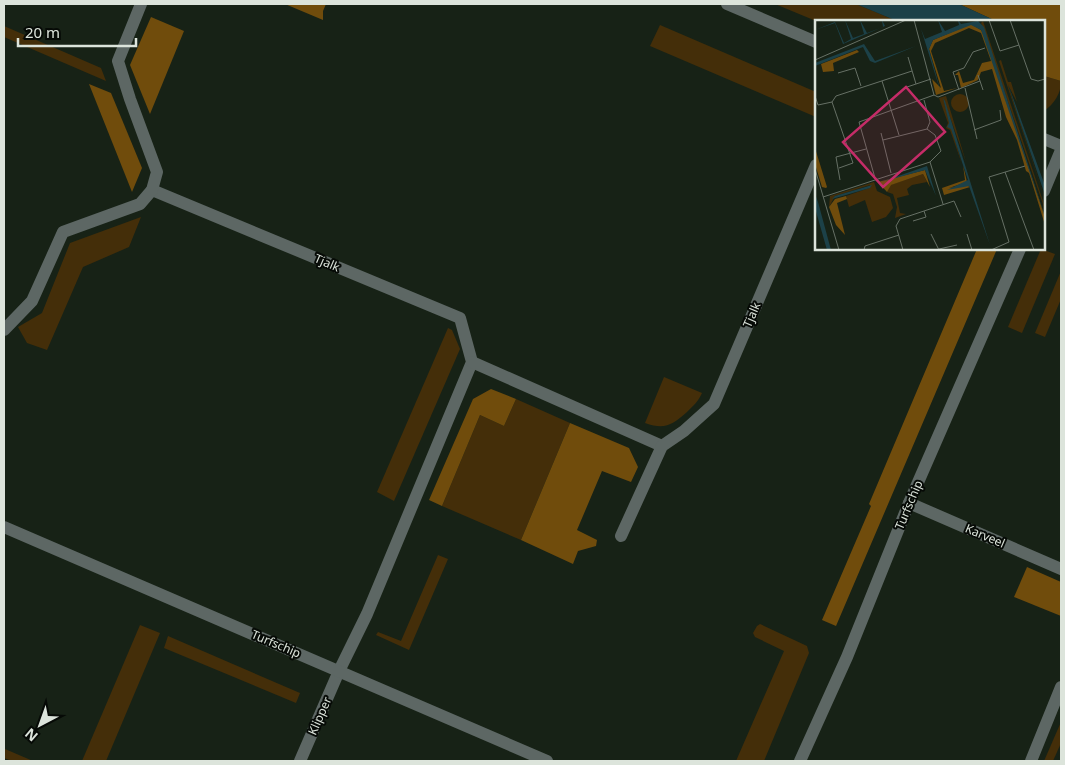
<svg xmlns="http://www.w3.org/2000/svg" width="1065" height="765" font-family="'Noto Sans',sans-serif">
	<rect width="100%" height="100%" fill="#172216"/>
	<!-- green -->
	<g fill="#442e09">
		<path d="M775 4H856L897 21H816Z"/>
		<path d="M660 25 816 92V117L650 46Z"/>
		<path d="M4 26 101 68 106 81 4 37Z"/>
		<path d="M1044 76 1061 81C1061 94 1054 104 1044 111Z"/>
		<path d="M141 217 129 247 83 267 47 350 27 343 18 327 42 313 70 243Z"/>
		<path d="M1041 249 1055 254 1022 333 1008 327Z"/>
		<path d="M1061 271V299L1045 337 1035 333Z"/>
		<path d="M448 328 452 330 460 349 394 501 377 492Z"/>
		<path d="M664 377 702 393C698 402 694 405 687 412 672 425 665 430 645 423Z"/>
		<path d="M516 399 570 423 521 540 442 506 480 415 504 426Z"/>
		<path d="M438 555 448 559 409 650 376 635 378 632 401 641Z"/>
		<path d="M760 624 807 646 809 653 764 761H736L784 651 755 637 753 633 757 626Z"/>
		<path d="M140 625 160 633 106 761H82Z"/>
		<path d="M168 636 300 693 296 703 164 648Z"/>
		<path d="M1061 722V743L1053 761H1044Z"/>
		<path d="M5 749 33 761H12L4 758Z"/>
	</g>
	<!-- forest -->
	<g fill="#704c0c">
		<path d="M285 4H326L323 11V20Z"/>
		<path d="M959 4H1061V81L1044 76V21H996Z"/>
		<path d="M151 17 184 31 150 114 130 65Z"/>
		<path d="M89 84 111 93 142 168 132 192Z"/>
		<path d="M977 249H997L836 626 822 620 871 506 869 504Z"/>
		<path d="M491 389 516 399 504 426 480 415 442 506 429 500 473 399Z"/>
		<path d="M570 423 629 448 638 467 631 482 602 471 577 530 597 540 596 546 578 551 573 564 521 540Z"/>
		<path d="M1027 567 1061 582V616L1014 597Z"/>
	</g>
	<!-- water -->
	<path fill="#1c4148" d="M856 4H959L996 21H897Z"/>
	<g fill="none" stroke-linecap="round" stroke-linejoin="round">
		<!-- minor -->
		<g stroke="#5d6764" stroke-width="12">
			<path d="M727 4 816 42"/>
			<path d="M1044 139 1061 146"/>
			<path d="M152 190 460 318 472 362 367 614 339 671 300 761"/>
			<path d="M1044 191 1061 150"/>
			<path d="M4 330 32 301 63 232 140 204 152 190 157 172 130 99 118 61 141 4"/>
			<path d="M472 362 662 446"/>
			<path d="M909 503 1061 569"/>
			<path d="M4 527 547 761"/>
			<path d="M621 536 662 446 684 431 714 404 816 165"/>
			<path d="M800 761 847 657 909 503 1020 249"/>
			<path d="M1031 761 1061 687"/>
		</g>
	</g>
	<g text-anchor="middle" stroke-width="4" stroke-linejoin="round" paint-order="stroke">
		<!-- street labels -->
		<g font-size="12" fill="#dce4db" stroke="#060a06">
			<text transform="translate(327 263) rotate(23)" y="4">Tjalk</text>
			<text transform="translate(752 315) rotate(-67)" y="4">Tjalk</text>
			<text transform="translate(909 505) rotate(-67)" y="4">Turfschip</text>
			<text transform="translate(985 536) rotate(23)" y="4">Karveel</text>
			<text transform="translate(276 644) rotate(23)" y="4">Turfschip</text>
			<text transform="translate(320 716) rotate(-66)" y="4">Klipper</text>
		</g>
	</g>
	<!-- overview -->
	<g transform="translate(815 20)">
		<rect width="230" height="230" fill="#172216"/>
		<path d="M168 1 228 181 230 190 166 3ZM186 40 193 62H196L202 82 193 65 230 179 184 41ZM136 83a9 9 0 1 1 18 0a9 9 0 1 1-18 0ZM131 76 151 142 128 78 147 144 135 110 131 108 133 103 124 78ZM108 154 112 162 97 165 92 169 94 175 82 178 85 193 91 194 80 198 82 187 78 174 72 172 75 165ZM59 162 62 171 75 177 78 188 71 197 57 202 50 180 34 187 31 176 54 168 55 165 20 176 14 187 15 176Z" fill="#442e09"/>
		<path d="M156 4 166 10 170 17 230 197V205L214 153 211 151 202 120 191 97 177 49 166 52 163 60 146 68 143 55H140L144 51 148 63 159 60 167 43 176 41 166 13 154 8 120 23 116 31 129 71 142 68 121 75 117 59 126 68 114 29 118 20ZM42 30 44 32 18 43 19 51 8 52 6 44ZM0 128 12 167 11 168 7 167 0 144ZM148 145 152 162 134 168 151 165 155 167 129 175 127 168 150 160ZM110 150 115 167 108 154 76 165 72 172 63 162ZM31 176 32 179 22 183 30 215 21 205 14 187 20 179Z" fill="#704c0c"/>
		<path d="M30 0 38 18 49 14 45 0 52 13 68 7 67 0 70 6 28 24 20 3 0 10 20 2 29 23 36 19ZM123 0 130 11 144 5 143 0 146 4 163 1 169 7 230 197 166 10 156 5 118 20 114 29 126 73 106 9 110 19 127 12ZM49 24 60 41 101 26 60 43 55 41 48 27 0 46V43ZM193 64 229 163 230 175 203 96ZM128 78 130 81 175 225 154 166 132 170 153 160 136 109 132 107 134 103ZM112 146 121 176 110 150 66 162ZM57 165 55 168 17 179 20 176ZM0 174 3 182 16 230H12L0 188Z" fill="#1c4148"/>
		<path fill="none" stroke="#667065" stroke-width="1" d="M174 0 185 31 204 25M195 0 216 59 223 61 230 59M93 37 101 64M0 40 91 0M23 53 40 48 46 66M163 55 168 70M67 61 84 115M92 67 116 59M150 68 162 119M144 70 138 52 149 48 158 32 170 28M119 75 123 77 165 61M0 76 3 85 17 82M112 109 120 115 126 131 115 142M159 110 186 100 185 90M66 113 76 153M68 120 112 109 115 102 109 80M115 142 128 184M24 148 38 143 17 82 21 76 97 51M0 149 24 230M190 152 219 230M60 158 44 102 119 75 99 0M25 160 21 137 51 129M8 177 115 142M98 201 111 197 109 191M116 214 124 230M152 214 157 230M124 229 142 225M49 230 50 226 84 215M88 230 81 206 85 199 139 181 146 197M176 230 194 222 174 157 210 146"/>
		<path fill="#c52c68" fill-opacity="0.15" stroke="#c52c68" stroke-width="2.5" d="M91 67 130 112 68 167 28 122Z"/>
		<rect width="230" height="230" fill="none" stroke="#dce4db" stroke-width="2.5"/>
	</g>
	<!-- border -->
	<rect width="1065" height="765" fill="none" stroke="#dce4db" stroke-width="10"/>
	<!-- north arrow -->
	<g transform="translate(40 725) rotate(221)" stroke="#060a06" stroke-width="4" paint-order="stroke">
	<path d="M0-4L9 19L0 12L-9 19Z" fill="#dce4db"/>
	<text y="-8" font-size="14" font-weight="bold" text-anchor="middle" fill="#dce4db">N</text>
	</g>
	<!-- scale -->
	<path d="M18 38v8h118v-8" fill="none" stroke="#dce4db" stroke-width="2.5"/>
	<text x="25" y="38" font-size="15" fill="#dce4db" stroke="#060a06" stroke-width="4" paint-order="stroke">20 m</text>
</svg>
